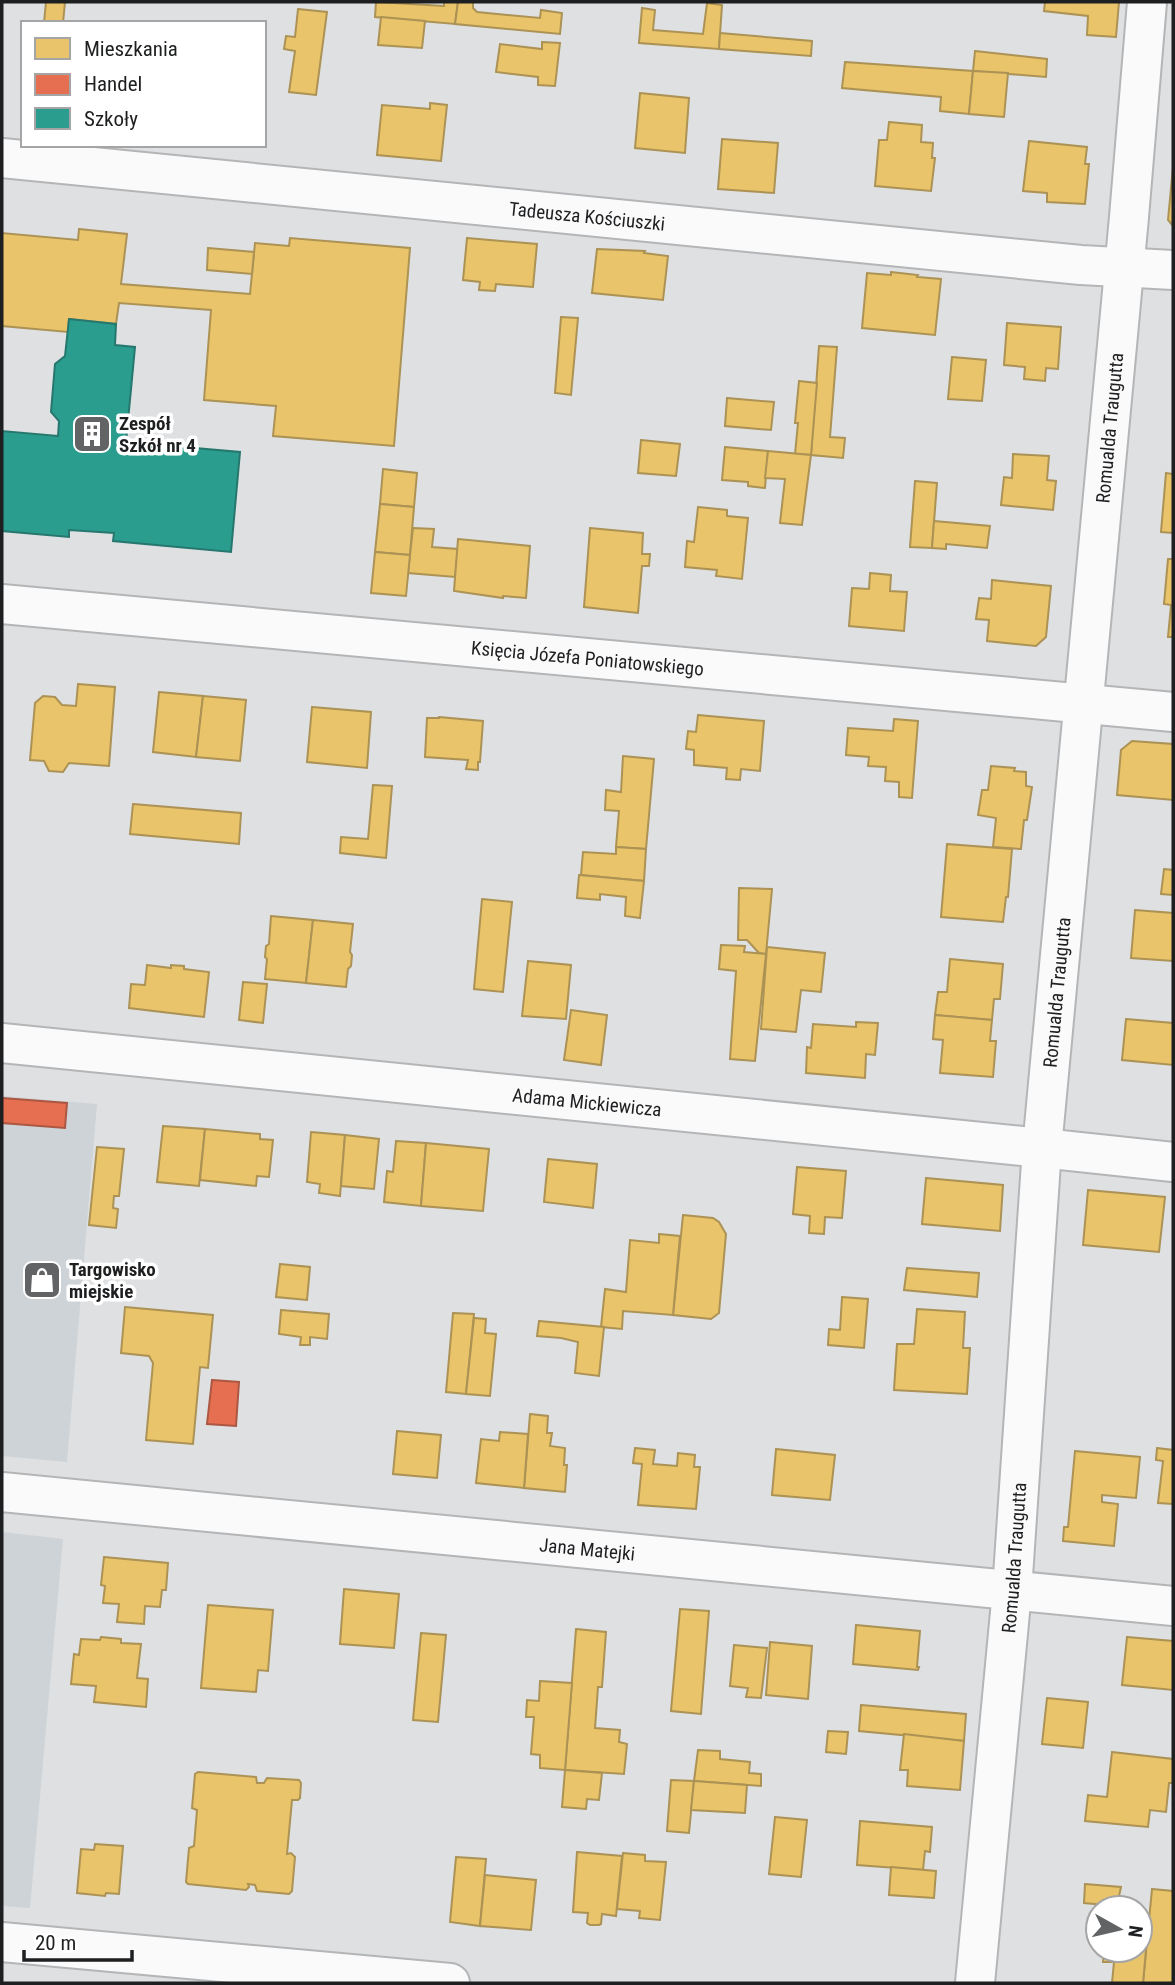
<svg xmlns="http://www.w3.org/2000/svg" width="1175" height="1985" font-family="'Roboto Condensed',sans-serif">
	<rect width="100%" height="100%" fill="#dee0e2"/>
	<!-- built -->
	<g fill="#ced3d8">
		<path d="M2 1096 97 1104 67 1462 2 1456Z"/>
		<path d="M2 1532 63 1539 30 1908 2 1906Z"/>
	</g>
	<!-- homes -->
	<g fill="#e9c46a" stroke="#ac9254" stroke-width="2">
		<path d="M46 2H65L63 23H44Z"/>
		<path d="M376 2 444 6V2H458L455 24 375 17Z"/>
		<path d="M458 2H473V8L477 12 540 18 541 10 562 13 560 34 455 24Z"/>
		<path d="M1045 2H1119L1116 37 1087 35 1088 16 1044 11Z"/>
		<path d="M707 3 722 5 719 49 639 43 642 8 655 10 653 30 703 34Z"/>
		<path d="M298 9 327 12 316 95 289 92 295 51 284 49 286 36 295 37Z"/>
		<path d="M381 17 425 21 422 48 378 45Z"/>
		<path d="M720 33 812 41 811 56 719 49Z"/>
		<path d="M542 42 560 43 555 86 538 85V77L496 72 500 44 542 49Z"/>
		<path d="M975 51 1047 59 1046 77 973 71Z"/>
		<path d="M845 62 973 71 969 114 940 111 941 97 842 88Z"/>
		<path d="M973 71 1008 73 1004 117 969 114Z"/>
		<path d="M640 93 689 98 685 153 635 148Z"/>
		<path d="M430 103 447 105 441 161 377 155 382 105 430 109Z"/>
		<path d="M889 122 922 125 921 142 933 143 932 158H935L931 191 875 186 879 140H887Z"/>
		<path d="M722 139 778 143 774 193 718 189Z"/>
		<path d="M1029 141 1087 147 1085 164H1089L1085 204 1047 202V193L1023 191Z"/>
		<path d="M1173 167V226L1168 220Z"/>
		<path d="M79 229 127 234 121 284 250 294 255 243 289 246 290 238 410 248 394 446 273 436 276 406 204 400 211 310 119 303 116 324 69 319 68 332 2 326V233L78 240Z"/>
		<path d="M467 238 537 244 533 287 496 284 495 291 479 290 480 282 463 280Z"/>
		<path d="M208 248 254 252 252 274 207 270Z"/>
		<path d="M597 249 645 251 644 253 668 256 663 300 592 293Z"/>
		<path d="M891 272 918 275 917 277 941 279 935 335 862 328 867 273 891 275Z"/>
		<path d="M561 317 578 318 571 395 555 393Z"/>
		<path d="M1007 323 1061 327 1058 369 1046 368 1045 381 1024 379 1025 367 1004 365Z"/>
		<path d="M819 346 837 347 830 437 845 438 843 458 811 455Z"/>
		<path d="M952 357 986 360 982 401 948 399Z"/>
		<path d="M799 381 817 383 811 455 795 454 798 423H795Z"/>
		<path d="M727 398 774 402 771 430 725 426Z"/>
		<path d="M641 440 680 444 676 476 638 473Z"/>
		<path d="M725 447 768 451 765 488 748 486V482L722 480Z"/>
		<path d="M768 451 811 455 802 525 780 523 785 479 765 478Z"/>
		<path d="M1013 454 1049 456 1047 480 1056 481 1053 510 1001 505 1004 477 1012 478Z"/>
		<path d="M383 469 417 473 414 507 380 504Z"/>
		<path d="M1166 473 1173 474V533L1161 532Z"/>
		<path d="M915 481 937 483 932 548 910 547Z"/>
		<path d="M380 504 414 507 410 555 375 552Z"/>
		<path d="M698 507 727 510V516L748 518 742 579 716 576 717 570 685 567 687 541 694 542Z"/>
		<path d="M934 521 990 526 987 548 946 544V549L932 548Z"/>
		<path d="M413 528 434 529 432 547 458 549 455 577 408 573Z"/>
		<path d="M590 528 643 533 642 554H650L649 566H642L638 613 584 607Z"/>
		<path d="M458 539 530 546 526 598 503 596V598L454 591Z"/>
		<path d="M375 552 410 555 406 596 371 593Z"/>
		<path d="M1168 559H1173V637H1168L1171 605 1164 604Z"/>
		<path d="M870 573 891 575 890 591 907 592 904 631 849 626 852 588 869 589Z"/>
		<path d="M992 580 1051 586 1046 637 1036 646 987 641 989 620 976 619 979 598 991 599Z"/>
		<path d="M78 684 115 687 109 766 69 763 63 772 49 771 44 761 30 760 35 703 43 696 55 697 62 705 76 706Z"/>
		<path d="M159 692 203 696 196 757 153 752Z"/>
		<path d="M203 696 246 700 240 761 196 757Z"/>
		<path d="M312 707 371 712 367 768 307 762Z"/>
		<path d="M698 715 764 721 760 771 741 769 740 780 726 779 727 768 694 765V750L686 749 688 731 696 732Z"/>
		<path d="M439 717 483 721 480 762H478V770L466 769 468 760 425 757 427 718H439Z"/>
		<path d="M894 719 918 721 912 798 899 797V782L885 781 886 767 868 766 869 757 846 755 848 728 893 731Z"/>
		<path d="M1132 741 1173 744V800L1117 795 1121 750Z"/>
		<path d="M623 756 654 759 646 849 616 847 619 811 605 810 606 790 621 792Z"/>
		<path d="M991 766 1015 768 1014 771 1026 772V786L1032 787 1027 820H1024L1021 849 993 847 996 818 978 815 982 790H988Z"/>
		<path d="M373 785 392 786 386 858 340 853 341 837 368 839Z"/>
		<path d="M133 804 241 813 239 844 130 834Z"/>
		<path d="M947 844 1012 849 1008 897H1006L1003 922 941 917Z"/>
		<path d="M616 847 646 849 644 881 581 875 583 852 616 854Z"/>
		<path d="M1164 869 1173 870V895L1161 894Z"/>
		<path d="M579 875 644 881 640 918 625 916 626 897 600 894V900L577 898Z"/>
		<path d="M739 888 772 889 766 954 759 953 747 940H738Z"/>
		<path d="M482 899 512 902 503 992 474 989Z"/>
		<path d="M1135 910 1173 913V961L1131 958Z"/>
		<path d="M271 916 313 920 306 983 265 979 267 959 265 957 266 946 269 944Z"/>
		<path d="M313 920 353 924 350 952 352 955 351 966 348 969 346 987 306 983Z"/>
		<path d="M721 945 745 946 744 952 766 954 755 1061 730 1059 736 971 719 969Z"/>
		<path d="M767 947 825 953 821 992 801 990 796 1032 761 1029Z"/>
		<path d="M950 959 1003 964 1000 999H994L992 1020 935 1015 938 992H947Z"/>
		<path d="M528 961 571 965 566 1019 522 1016Z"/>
		<path d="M147 965 171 968V965L184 966V969L209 972 204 1017 129 1008 131 984 145 985Z"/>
		<path d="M243 982 267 984 263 1023 239 1020Z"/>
		<path d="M571 1010 607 1015 601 1065 564 1060Z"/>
		<path d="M935 1015 992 1020 990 1041H996L993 1077 940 1073 943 1040 933 1039Z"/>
		<path d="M1126 1019 1173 1023V1065L1122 1060Z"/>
		<path d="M856 1022 878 1023 875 1055 866 1054 865 1078 806 1073 807 1047 811 1048 813 1024 856 1027Z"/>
		<path d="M163 1126 205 1129 199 1186 157 1182Z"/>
		<path d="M205 1129 260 1134V1139L273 1140 269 1177 257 1176 256 1186 200 1180Z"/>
		<path d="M311 1132 345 1135 340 1196 319 1193 320 1184 307 1182Z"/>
		<path d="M345 1135 379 1139 374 1189 341 1186Z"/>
		<path d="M396 1141 426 1143 421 1206 384 1202 387 1171 393 1172Z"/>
		<path d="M426 1143 489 1149 483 1211 421 1206Z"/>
		<path d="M97 1147 124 1149 119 1196H114L113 1208 118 1209 116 1228 89 1225Z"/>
		<path d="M548 1159 597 1164 593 1208 544 1202Z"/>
		<path d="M797 1167 846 1171 842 1218 825 1217 824 1234 809 1233 810 1216 793 1214Z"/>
		<path d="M926 1178 1003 1185 1000 1231 922 1224Z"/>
		<path d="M1088 1190 1165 1197 1159 1252 1083 1245Z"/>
		<path d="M683 1215 713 1218 719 1222 726 1234 719 1313 711 1319 673 1315Z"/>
		<path d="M659 1234 680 1236 673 1315 623 1311 622 1329 601 1327 605 1289 626 1292 630 1240 659 1243Z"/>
		<path d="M280 1264 310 1267 307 1300 276 1297Z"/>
		<path d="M907 1268 979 1273 977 1297 904 1290Z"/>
		<path d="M842 1297 868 1299 864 1348 828 1345 829 1329 840 1330Z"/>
		<path d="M125 1307 213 1315 208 1368 200 1367 193 1444 146 1440 153 1363 149 1356 121 1353Z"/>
		<path d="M917 1309 965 1312 963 1348H970L967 1394 894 1390 897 1344H914Z"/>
		<path d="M281 1310 329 1314 327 1339 310 1337V1345H300L301 1337 279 1334Z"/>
		<path d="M453 1313 474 1314 466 1394 446 1392Z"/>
		<path d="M474 1318 486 1319 485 1333 496 1334 490 1396 466 1394Z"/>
		<path d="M539 1321 604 1327 599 1376 575 1373 578 1342 561 1338 537 1336Z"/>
		<path d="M530 1414 548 1416 547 1433H552L550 1446 565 1448 564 1465H567L565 1492 524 1488Z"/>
		<path d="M397 1431 441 1435 437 1478 393 1474Z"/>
		<path d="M500 1432 528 1434 524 1488 476 1483 481 1439 499 1441Z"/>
		<path d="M635 1448 655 1450 653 1464 677 1466 678 1453 695 1455 694 1467H700L696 1509 638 1505 642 1464 633 1463Z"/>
		<path d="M1157 1448 1173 1450V1504L1158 1503 1163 1461 1156 1460Z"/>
		<path d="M776 1449 835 1455 830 1500 772 1495Z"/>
		<path d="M1075 1451 1140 1457 1136 1498 1102 1495V1502L1118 1504 1114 1546 1063 1541 1064 1527H1068Z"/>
		<path d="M104 1557 168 1563 166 1590H162L160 1607 145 1606 144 1624 117 1622 119 1604 103 1603 105 1586 101 1585Z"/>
		<path d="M344 1589 399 1594 394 1648 340 1644Z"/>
		<path d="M208 1605 273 1610 268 1671 258 1670 256 1692 201 1688Z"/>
		<path d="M680 1609 709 1611 701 1714 671 1711Z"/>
		<path d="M856 1625 920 1631 917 1667H919L918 1670 853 1664Z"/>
		<path d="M576 1629 606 1632 602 1687H598L595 1728 620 1730 619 1742 627 1744 624 1774 565 1770Z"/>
		<path d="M421 1633 446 1635 438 1722 413 1720Z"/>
		<path d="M101 1637 121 1639V1643L141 1644 137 1678 148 1679 146 1707 94 1702 96 1686 71 1684 74 1654 79 1655 81 1639 100 1640Z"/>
		<path d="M1127 1637 1173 1641V1690L1122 1685Z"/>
		<path d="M770 1642 812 1646 808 1699 766 1695Z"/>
		<path d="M734 1645 767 1648 761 1698 746 1697 748 1688 730 1686Z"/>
		<path d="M540 1681 572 1683 565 1770 540 1768V1755L531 1754 534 1717H526L527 1700 539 1701Z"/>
		<path d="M1047 1698 1088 1702 1083 1748 1042 1744Z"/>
		<path d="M861 1705 966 1714 964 1741 859 1731Z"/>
		<path d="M828 1731 848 1732 846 1754 826 1752Z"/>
		<path d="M904 1734 964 1741 960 1790 907 1786 908 1770H900Z"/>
		<path d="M698 1750 720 1751V1759L750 1762 749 1773 761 1774V1786L694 1781Z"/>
		<path d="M1112 1752 1173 1759V1783H1169L1166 1812 1150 1810 1148 1827 1085 1821 1088 1795 1107 1797Z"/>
		<path d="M565 1770 602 1773 599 1800 587 1799 586 1809 562 1807Z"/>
		<path d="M198 1772 256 1777 257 1783H264L267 1778 299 1780 301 1783 300 1798 298 1800H292L287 1854 291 1853 295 1857 292 1891 289 1894 257 1891 255 1885 248 1884 249 1887 246 1890 188 1884 186 1882 189 1848 194 1846 197 1810 192 1808 195 1774Z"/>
		<path d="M671 1780 694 1781 689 1833 667 1831Z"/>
		<path d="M694 1781 747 1785 745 1813 691 1810Z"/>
		<path d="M775 1817 807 1820 801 1877 769 1874Z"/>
		<path d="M860 1821 932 1827 930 1852 925 1851 923 1870 857 1865Z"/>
		<path d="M95 1844 123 1846 119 1894 106 1893 105 1896 77 1893 81 1849 94 1850Z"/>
		<path d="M577 1852 622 1856 616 1916 602 1914 601 1924 599 1925H590L587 1923 588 1913 573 1912Z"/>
		<path d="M623 1853 645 1855V1861L666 1862 660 1920 639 1918 640 1911 617 1909Z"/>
		<path d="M456 1857 486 1859 480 1926 450 1922Z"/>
		<path d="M891 1867 936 1871 934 1898 889 1895Z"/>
		<path d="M485 1875 536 1880 531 1930 480 1926Z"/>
		<path d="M1085 1884 1121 1887 1117 1906 1084 1903Z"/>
		<path d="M1152 1889 1173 1891V1983H1143Z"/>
		<path d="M1140 1915 1149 1916 1143 1983H1112L1114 1962H1103L1104 1950H1140Z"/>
	</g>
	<!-- shops -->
	<g fill="#e76f51" stroke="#ab5742" stroke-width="2">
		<path d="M2 1098 67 1103 65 1128 2 1123Z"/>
		<path d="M212 1380 239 1382 236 1426 207 1424Z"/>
	</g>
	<!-- schools -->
	<path fill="#2a9d8f" stroke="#26776e" stroke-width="2" d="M69 319 116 324 115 345 135 347 126 442 240 452 231 552 113 541 114 533 69 530V537L2 531V431L58 436 59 421 51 412 55 364 65 356Z"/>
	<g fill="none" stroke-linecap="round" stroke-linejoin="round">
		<defs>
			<g id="street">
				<path id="s1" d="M2 158 1081 265 1173 270"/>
				<path id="s2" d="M2 604 1173 712"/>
				<path id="s3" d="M2 1043 1042 1148 1173 1162"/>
				<path id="s4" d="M2 1492 1173 1606"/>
				<path d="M2 1942 450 1983"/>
				<path id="s5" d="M975 1983 1012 1591 1042 1148 1129 217 1147 2"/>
			</g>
		</defs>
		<!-- street casing -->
		<use href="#street" stroke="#b4b5b7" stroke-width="42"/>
		<!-- street -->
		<use href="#street" stroke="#fafafb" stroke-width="38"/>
	</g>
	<!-- icons -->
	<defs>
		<symbol id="building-square" viewBox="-11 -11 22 22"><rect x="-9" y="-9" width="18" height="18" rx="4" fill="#616364" stroke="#fff"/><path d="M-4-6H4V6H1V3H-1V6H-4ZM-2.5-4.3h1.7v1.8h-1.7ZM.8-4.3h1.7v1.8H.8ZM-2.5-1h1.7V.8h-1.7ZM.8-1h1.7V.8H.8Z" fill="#fff"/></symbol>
		<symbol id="shop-square" viewBox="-11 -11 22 22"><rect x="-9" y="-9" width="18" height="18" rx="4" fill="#616364" stroke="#fff"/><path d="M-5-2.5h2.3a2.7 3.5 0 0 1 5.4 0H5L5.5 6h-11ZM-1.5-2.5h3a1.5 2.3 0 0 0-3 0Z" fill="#fff"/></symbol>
	</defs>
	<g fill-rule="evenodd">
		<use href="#building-square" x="70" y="412" width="44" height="44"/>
		<use href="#shop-square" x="20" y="1258" width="44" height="44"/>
	</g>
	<g text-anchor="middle" stroke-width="7" stroke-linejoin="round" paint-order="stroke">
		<!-- street labels -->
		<g font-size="19" fill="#1e1f20" stroke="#fff">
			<text dy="7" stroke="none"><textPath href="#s1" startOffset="588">Tadeusza Kościuszki</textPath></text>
			<text dy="7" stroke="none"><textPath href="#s5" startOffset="1561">Romualda Traugutta</textPath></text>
			<text dy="7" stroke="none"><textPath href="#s2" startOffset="588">Księcia Józefa Poniatowskiego</textPath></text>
			<text dy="7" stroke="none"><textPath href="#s5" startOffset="994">Romualda Traugutta</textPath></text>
			<text dy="7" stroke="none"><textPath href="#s3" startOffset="588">Adama Mickiewicza</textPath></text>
			<text dy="7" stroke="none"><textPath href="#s4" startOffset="588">Jana Matejki</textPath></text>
			<text dy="7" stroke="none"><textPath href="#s5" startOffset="427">Romualda Traugutta</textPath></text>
		</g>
		<!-- poi labels -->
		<g font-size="19" font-weight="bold" fill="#1e1f20" stroke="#fff" text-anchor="start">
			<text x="119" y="430">Zespół<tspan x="119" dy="22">Szkół nr 4</tspan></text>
			<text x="69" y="1276">Targowisko<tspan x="69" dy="22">miejskie</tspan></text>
		</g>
	</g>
	<!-- border -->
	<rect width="1175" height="1985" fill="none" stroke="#1e1f20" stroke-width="7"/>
	<!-- legend -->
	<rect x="21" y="21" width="245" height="126" fill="#ffffff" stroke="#a5a5a6" stroke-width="2"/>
	<rect x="35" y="38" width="35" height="21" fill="#e9c46a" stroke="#a5a5a6" stroke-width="2"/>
	<text x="84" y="56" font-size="21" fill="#1e1f20">Mieszkania</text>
	<rect x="35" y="74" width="35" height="21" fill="#e76f51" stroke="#a5a5a6" stroke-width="2"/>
	<text x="84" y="91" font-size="21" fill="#1e1f20">Handel</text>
	<rect x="35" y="108" width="35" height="21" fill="#2a9d8f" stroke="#a5a5a6" stroke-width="2"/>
	<text x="84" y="126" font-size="21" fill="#1e1f20">Szkoły</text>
	<!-- north arrow -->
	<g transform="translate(1119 1929) rotate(98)"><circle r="33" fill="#ffffff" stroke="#a5a5a6" stroke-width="2"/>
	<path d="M0-5L12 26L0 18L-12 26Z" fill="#616364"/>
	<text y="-10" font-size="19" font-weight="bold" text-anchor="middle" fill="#1e1f20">N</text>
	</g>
	<!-- scale -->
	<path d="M24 1950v10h108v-10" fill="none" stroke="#1e1f20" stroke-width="3.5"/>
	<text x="35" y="1950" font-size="21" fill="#1e1f20" stroke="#ffffff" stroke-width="5" paint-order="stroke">20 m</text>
</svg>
